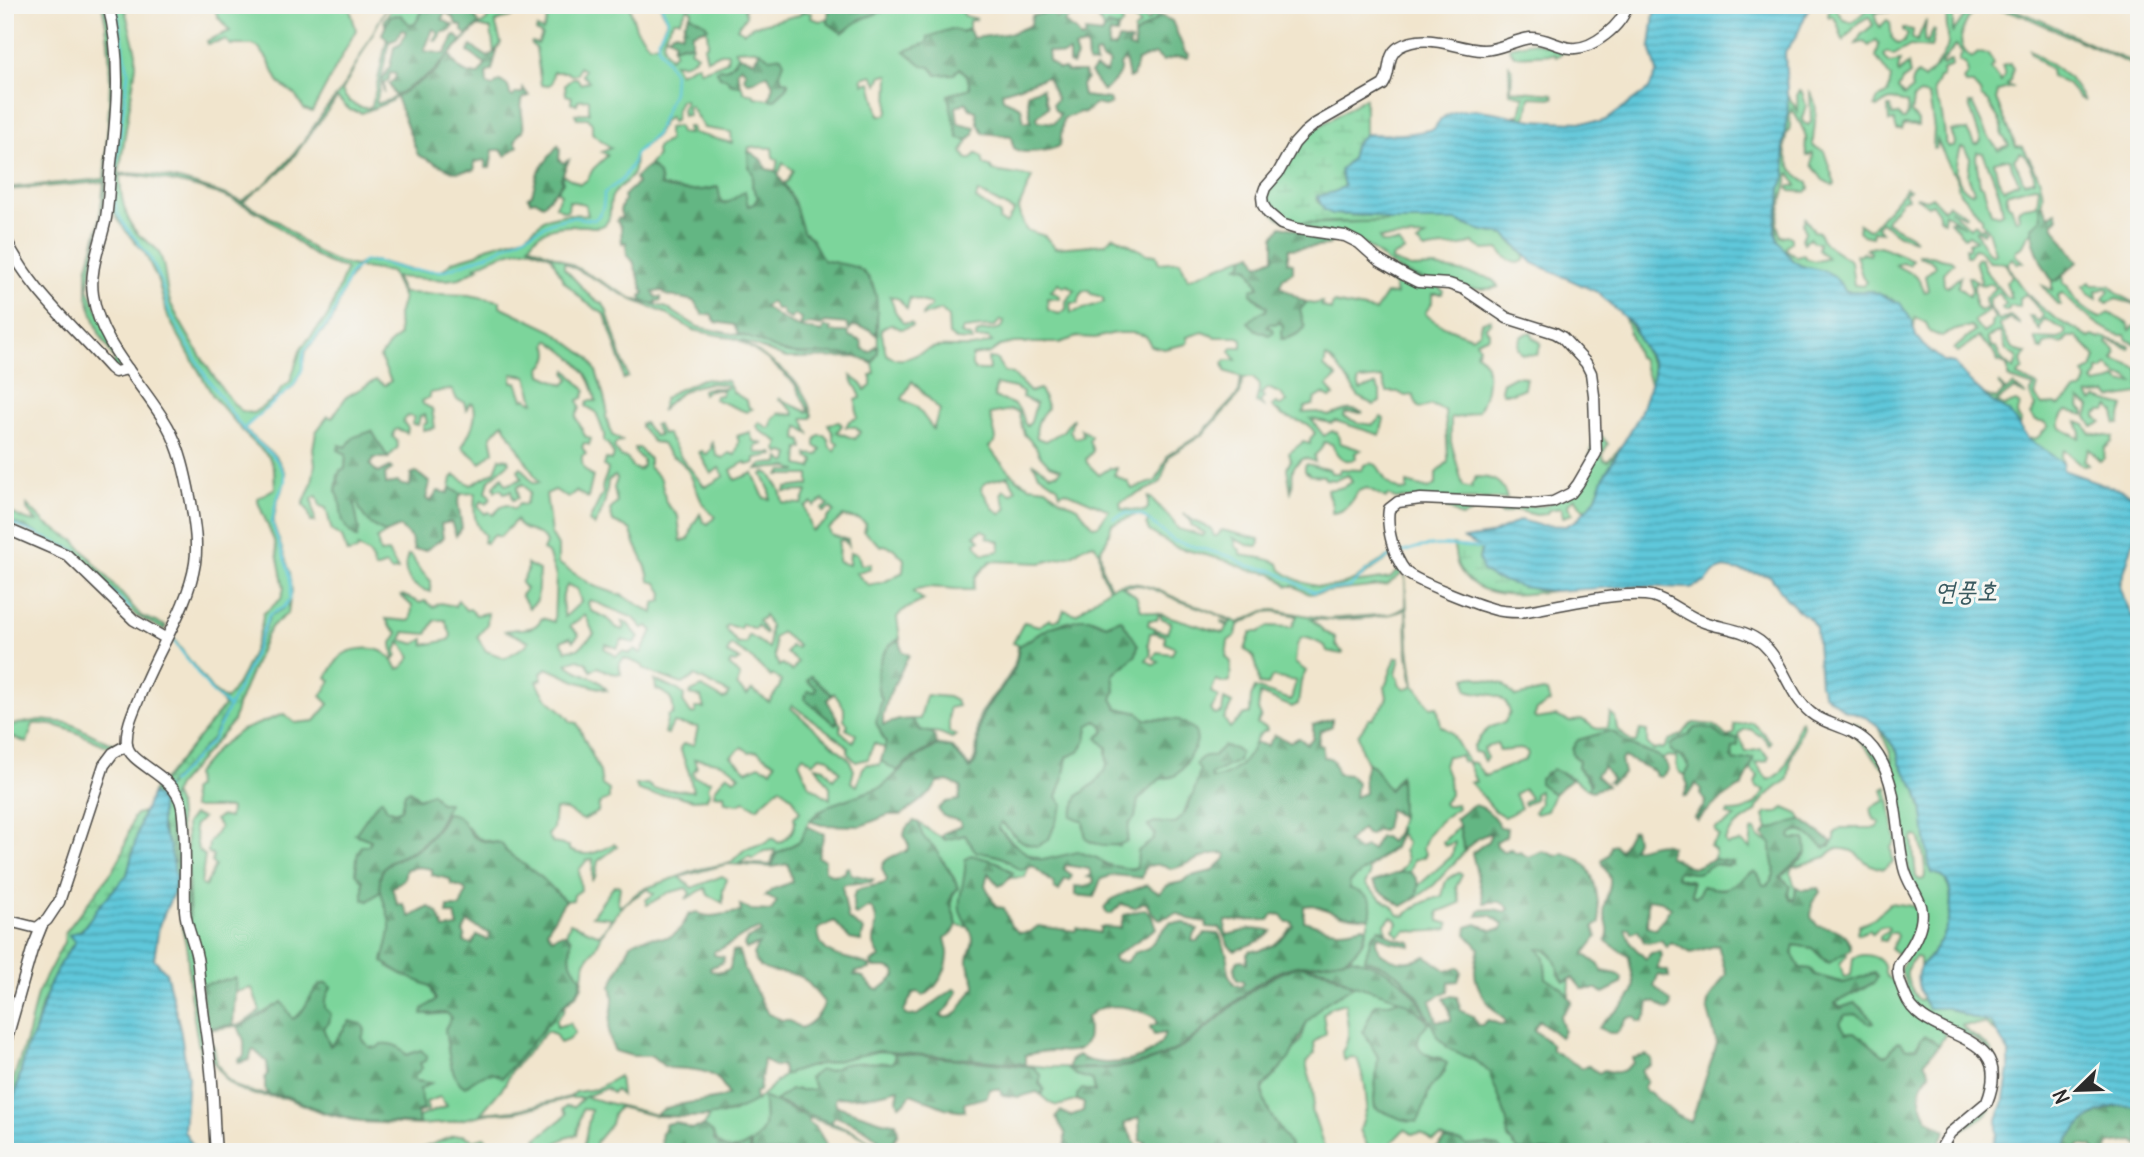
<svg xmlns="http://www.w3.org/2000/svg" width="2144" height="1157" font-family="Delius,'Poor Story',sans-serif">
	<defs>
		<pattern id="forest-firs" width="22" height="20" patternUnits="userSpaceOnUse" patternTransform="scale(1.75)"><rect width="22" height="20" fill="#64b683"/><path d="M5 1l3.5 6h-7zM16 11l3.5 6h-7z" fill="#53946b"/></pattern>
		<pattern id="wetland-marsh" width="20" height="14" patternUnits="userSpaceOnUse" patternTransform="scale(1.75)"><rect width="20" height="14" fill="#7bd59b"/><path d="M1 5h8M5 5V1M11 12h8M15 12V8" fill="none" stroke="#6ab786"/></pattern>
		<pattern id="water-rules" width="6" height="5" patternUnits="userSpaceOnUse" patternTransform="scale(1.75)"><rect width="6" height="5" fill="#5ec7da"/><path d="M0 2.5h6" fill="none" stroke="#4ea2b1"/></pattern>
	</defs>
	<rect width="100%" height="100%" fill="#f6f6f2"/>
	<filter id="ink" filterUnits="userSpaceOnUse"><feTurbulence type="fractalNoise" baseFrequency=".0143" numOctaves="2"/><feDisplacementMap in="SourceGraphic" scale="14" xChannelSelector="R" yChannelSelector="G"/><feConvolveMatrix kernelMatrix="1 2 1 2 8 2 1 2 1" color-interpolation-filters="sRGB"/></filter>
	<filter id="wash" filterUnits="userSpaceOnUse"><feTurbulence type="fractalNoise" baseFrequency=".00686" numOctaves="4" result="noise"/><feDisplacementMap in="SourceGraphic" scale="28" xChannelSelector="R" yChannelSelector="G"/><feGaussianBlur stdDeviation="1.57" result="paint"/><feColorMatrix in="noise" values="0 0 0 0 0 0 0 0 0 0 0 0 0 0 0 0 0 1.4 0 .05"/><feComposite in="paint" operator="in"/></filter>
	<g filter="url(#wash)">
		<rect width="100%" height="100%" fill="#f1e5cd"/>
		<!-- green -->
		<g fill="#7bd59b" stroke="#538063" stroke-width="2" fill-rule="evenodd">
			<path d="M102 5H105L111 25 113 88 105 198 88 288 124 368 113 367 115 360 99 333 87 296V270L99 225 104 182 5 190V188L104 179C108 121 116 62 102 5Z"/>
			<path d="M112 5H124L136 53V65L119 174C160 171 204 186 241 201 278 180 301 146 324 111 329 104 336 98 341 90 358 63 372 33 388 5L342 91C347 102 357 108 369 108L372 106 387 39 389 42 376 104 392 99 406 87 433 72 470 32 487 20 489 12 482 5H629L636 28 649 45 657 44 667 20 660 5H750L744 8 746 16 737 28 744 32 753 26 799 15 803 11 812 13 811 18 820 21 829 18 828 23 842 33C878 3 915 5 958 5L965 16 977 19 969 21V29L906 51 960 68 967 75 971 88 948 96 958 138 968 140 962 152 967 159H972L976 153 982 157 984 165 990 167 993 171 1032 177 1018 210 1026 230 1045 236 1055 248 1105 244 1114 236 1147 254 1156 255 1159 263 1180 261 1188 279 1245 256 1242 264 1239 266 1249 268 1259 288 1251 294 1260 303 1267 307 1256 330 1269 335 1268 324 1281 323 1283 326V339L1296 335 1300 310 1305 304 1304 301 1313 304 1322 302 1321 306 1331 310 1333 303 1375 311 1386 294 1396 295 1394 286 1375 263 1439 287 1443 291 1442 294H1432V303L1425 313C1433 323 1459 333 1472 337L1479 332 1481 323 1491 319V322L1485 327 1489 332V336L1476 341 1479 347 1476 353C1495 363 1486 397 1478 411L1462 417 1451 418V442L1463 486 1472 488 1471 485 1476 477C1493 477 1503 481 1507 499H1395L1388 495 1386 498 1367 488 1358 491C1353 501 1344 513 1332 513 1334 499 1327 499 1327 489 1337 490 1344 488 1352 482L1348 475 1336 480 1325 479 1324 476 1310 475 1305 471V466L1307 464 1330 470 1331 473H1339L1340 469 1362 470 1364 465C1380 459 1379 472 1387 482 1391 486 1398 489 1403 491L1407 490V483L1429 489 1436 484V473L1448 462V455L1445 411 1431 405 1422 408 1418 407 1413 395 1405 396 1398 392H1387L1382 378 1360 380 1358 382 1360 390 1376 385 1380 392V402L1374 405C1370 402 1362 400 1359 397 1348 384 1340 364 1326 357L1324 367 1337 377 1327 386 1334 396 1330 398 1323 394 1315 399 1313 405 1305 407 1303 413 1317 412 1328 416C1342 412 1348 406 1363 413H1345L1344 417 1359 423 1373 425 1381 417 1384 419 1380 435 1336 421 1331 423 1311 419 1324 436 1332 431 1337 432 1340 443 1361 450 1355 453 1356 458C1344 465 1336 455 1332 444L1324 442 1321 449 1314 456 1315 462 1305 458C1285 467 1296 478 1291 492L1287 468 1291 460 1289 453 1303 442 1310 444V439L1315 433 1308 424 1283 416 1272 406 1277 403 1280 406 1287 402 1281 394 1268 388 1261 394 1264 397 1260 402 1263 406 1256 403 1260 385 1253 378H1243L1240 394 1209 428 1202 435 1169 456 1161 481 1157 485 1120 502 1121 509 1145 511 1148 508V497L1151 498C1160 508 1172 518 1178 529L1203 536 1205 533 1191 526V521L1183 513 1195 522 1211 528 1214 536H1217L1222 530 1259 539 1260 543 1258 546 1247 545 1233 538 1236 543 1235 546 1240 550 1241 555C1254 558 1268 557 1279 564L1281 570C1303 586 1328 592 1353 581 1358 579 1362 574 1366 571 1375 564 1385 559 1395 554L1353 583 1390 578 1401 569 1403 573 1387 585 1309 594 1294 586H1288L1272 573 1249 570 1228 561 1175 547 1149 531 1146 524 1149 520 1138 514 1112 524 1107 540 1100 551 1103 571 1111 587C1135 576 1158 591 1181 600 1200 607 1219 614 1238 623L1264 611 1274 610 1327 619 1392 614 1406 607 1405 575 1409 648 1414 686C1423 691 1422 702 1431 707L1437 706 1441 726 1451 732 1468 762 1475 763 1485 776 1525 760 1528 755 1527 751 1520 749 1500 751 1497 743 1484 748 1487 758 1484 761 1480 753 1474 752 1473 747C1482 734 1488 725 1504 723L1510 713C1505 688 1483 697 1467 690L1466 678 1472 676 1503 684 1515 697 1543 691 1547 692 1550 702 1537 710 1534 717 1536 719 1556 716 1570 722 1581 719C1594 725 1590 731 1608 728L1610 713 1615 717 1617 729 1632 743H1636L1640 730 1647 731V743L1653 750 1664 748 1669 740 1682 735 1690 725 1694 723 1713 725 1728 737 1735 733 1734 725 1752 722C1759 728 1765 735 1771 742L1769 745 1765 739 1750 729 1743 730 1739 735 1746 752 1761 749 1769 757 1767 761 1756 763 1768 780C1790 776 1793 739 1800 721L1802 720 1803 725 1791 759 1788 779C1778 787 1766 794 1759 805 1754 812 1760 808 1753 814 1743 822 1729 827 1725 841L1727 845 1740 842 1750 848 1752 831 1755 830 1759 838 1771 843C1770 858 1782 872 1767 885H1763L1754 872C1747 874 1744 878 1738 882 1726 891 1716 889 1702 886L1699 895 1695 897 1692 894 1691 880 1678 878 1676 874 1678 871C1699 873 1694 876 1713 864L1728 866 1733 862 1714 859 1715 850 1710 846 1719 836 1715 831 1716 828 1724 825 1735 817 1727 815 1728 812C1746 813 1756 806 1765 790L1757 788 1755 783 1758 776 1749 768 1753 758 1735 761 1731 753 1735 738 1724 739 1713 729 1691 730 1689 735 1674 742 1675 754 1684 759 1689 767 1684 775C1674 771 1678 765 1676 757L1668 756 1661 760 1656 755 1629 745 1615 733 1609 731 1578 740 1572 749 1573 755 1579 760 1578 768 1591 784 1588 789C1576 781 1557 765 1544 774L1547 790 1554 794 1547 811 1537 814 1534 812 1540 803 1539 791 1534 794 1535 799 1524 805 1523 802 1530 798 1524 789 1515 794 1521 808 1505 817 1495 811 1470 782H1476L1468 763 1462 761 1460 756H1447L1444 766 1449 779 1450 795 1443 803 1445 806 1457 804 1458 808C1443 817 1426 830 1423 849L1426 853 1424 857 1414 860 1410 872 1398 873C1406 865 1410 861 1404 851L1407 843 1400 833 1394 848 1368 869 1370 875 1365 884 1380 898 1391 905 1399 915 1405 916C1416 904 1426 901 1442 896 1447 881 1441 881 1459 873L1462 875 1456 887 1460 903 1438 912 1439 921 1449 924 1448 929C1437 931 1416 933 1407 930L1399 936 1393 930 1398 923 1396 919 1391 917 1385 924 1386 932 1382 929 1373 934 1365 959 1384 966 1401 977 1419 998 1437 1035 1448 1048 1478 1062 1489 1072 1502 1105 1507 1122 1508 1138 1521 1152H1501L1500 1148C1489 1145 1481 1147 1469 1146 1465 1146 1445 1139 1441 1137L1433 1141 1421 1133 1412 1134 1405 1129C1393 1139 1387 1152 1370 1152L1360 1130 1367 1107 1365 1085 1357 1058 1350 1057 1345 1061 1342 1052C1353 1036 1346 1020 1345 1003L1331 1007 1323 1014 1326 1033 1314 1042 1315 1053 1306 1063C1309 1079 1318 1094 1311 1111 1319 1124 1319 1139 1327 1152H1293C1284 1130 1261 1111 1263 1087L1276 1074 1301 1040 1307 1022 1322 1005 1353 986 1342 980 1240 999 1189 1042 1170 1054 1118 1069 1072 1073 1093 1080 1095 1093 1088 1092 1077 1095V1100C1059 1106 1055 1110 1041 1095L1044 1089 1039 1081 1041 1076 1033 1067 895 1053V1060L892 1063C858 1063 835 1058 814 1090L803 1092 796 1089 780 1103 854 1131 889 1152 853 1132 810 1118 764 1098 765 1129 751 1144V1152L749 1144C735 1152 716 1152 713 1133L704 1126 709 1117 656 1116 619 1107 613 1115 611 1124 596 1142 597 1152H573L583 1149 591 1110 582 1109 577 1135 565 1138 546 1149 536 1139 564 1117 566 1114 563 1109 567 1106 574 1107 583 1098H570L516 1112 490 1113 447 1123 420 1125 361 1122 323 1113 286 1098 255 1095 236 1088 226 1080 212 1060 209 1041 214 1047 217 1064 227 1079 237 1087 255 1093 286 1096 324 1112 361 1121 419 1124 418 1117 447 1106 440 1097 426 1102 428 1110 417 1113 421 1102 419 1089 422 1081H415V1074L422 1068 414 1054 406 1055 369 1047 362 1038 365 1030 350 1021C342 1029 337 1041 330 1046L323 1028 325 1001 320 984 299 1016 292 1020 282 1002 243 1025 207 1030 242 1024 260 1011 252 988 235 992 236 979 201 985 190 924 186 824 193 815 202 818 194 826 198 850 205 856 201 884 205 887 215 866 212 863 213 855 208 853 209 843 220 827 215 820 221 816 229 818 230 808H193L191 791 196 787 195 774 217 749 240 731 284 714 295 723 315 721 329 704 321 696 331 681 327 677C331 670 335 663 340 657 349 648 372 646 383 652 389 655 395 664 398 669L403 667 411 657 400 642 396 650 397 656 394 660 392 643 398 633 390 627 386 619 409 621 411 619 412 606 401 596 403 595 420 603 425 601 433 607 440 603 455 606 458 600 466 610 470 609 476 615 488 613 487 625 477 637 486 651 505 658 525 646 529 641 505 631C522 626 533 634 542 618L554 622 556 576 548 553 543 550 546 543C540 527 523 536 516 520L500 537 494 535 486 543 483 542 485 535C472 524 474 508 475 493L461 494 450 488 452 478 455 475 471 485 495 471 500 458 508 459 509 463 489 480 486 492 491 498 486 504 482 501 478 505 485 514 489 512 493 515 502 506 508 505 514 509 519 504 525 505 530 493 523 484 517 487 518 498 513 500 511 491 504 493 501 489 495 491 494 486 502 477 506 485 522 479 518 470 521 467 533 483H539L503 423 491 436 494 451 481 463 462 447C469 434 479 418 473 403L469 404 466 410 464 402 457 400 452 389 430 393V397L422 401 423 404 432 409 435 428 423 430V425L427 423 425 415 420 416 418 425 412 424 414 417 407 416 403 422 408 428 407 433 397 429 394 431 393 437 397 441 398 447 388 458 372 431 351 440 347 447 340 445 346 453 345 469 338 474 336 491C346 505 334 521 357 537L359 530 353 503 358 504C363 519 372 526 386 533L377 539 380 553 388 552 398 570 391 571 386 565 375 569 370 555 358 547 357 551 347 553 342 537 332 531 326 508 320 506 317 496 312 498 315 522H311L308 510 303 505 312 483 315 464 313 449 316 432 328 416 332 418 346 397 376 380 385 385 391 381 380 358 389 345 399 336 398 315 403 298 391 272 357 267 346 284 332 321 305 351 302 370 293 387 261 412 244 429 277 458 285 473V482L277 502 273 523 290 572 292 592 290 599 284 608 270 616 249 667 212 741 156 797 211 740 227 707 211 691 169 633 212 690 226 700C241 683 262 636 263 614L281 599 284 588 275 543 258 502V498L275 488 274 468 269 457 247 436 213 396 168 317 158 281 145 253 125 230 110 207 122 92V62ZM688 8 692 11 690 15C705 23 708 26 708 44L704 47 707 59 721 53H728L727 61 701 71 697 64 679 73 674 63C684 65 691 63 697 55L690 50 692 45 682 44 673 47 675 52 670 58C658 43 664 34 674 20H680ZM540 10 546 14 547 21 543 31 537 28 536 31 542 35 538 44 532 42 531 44 536 48 541 85 547 86 552 83 553 72H566L572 75 577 74 579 67 584 70 582 75 589 81 581 84 577 78H572L565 85 566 95 572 97 571 103 577 104 578 100 589 99V113L575 114 577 118H588L592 124V133L611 148 602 152 608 155 593 169 587 180 580 184 563 175 561 178 563 182 557 191 561 194 555 206 564 211 568 210 569 201 585 204 588 215 566 214 545 219 525 236 487 247 477 254 453 261 442 271C431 271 419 271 407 269 390 266 372 255 356 266 321 261 307 244 281 224 269 216 256 209 243 202L286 167 337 98 350 110 362 113 389 102 407 89 434 73 450 54 478 26 491 29 494 53 501 43 495 22 528 11 531 12 535 16 537 15 536 11ZM754 49 770 58 782 80 788 82 787 88 774 100 754 97V94L744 92 741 85 729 83C722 70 733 66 739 56L735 50ZM872 75 878 84 882 75H889L888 112 886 115H879L871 82 864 84 862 78ZM680 100H684L685 104 682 107 683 116 688 115 687 106H690L704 128 731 132 732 143 693 133 691 127H687L689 134 680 133 678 126 668 128V141L658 146 656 151 657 156 649 165C656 169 661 178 661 186 680 192 699 192 717 187L720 202H729L736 199 748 206 754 204 758 197 752 186 754 174C747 166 747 157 749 147L772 148 773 157 778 160 776 171 778 175 783 163 793 170 788 181 784 183 794 202 803 232 811 238 823 260 858 269 877 308 878 352 873 363 858 355 784 352 756 339 698 327 667 308 633 299 559 258 529 245C542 225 565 225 587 226 592 227 599 228 604 225 614 218 607 203 613 195 618 186 632 181 634 170 635 165 634 160 635 154 642 147 651 142 657 134 662 126 661 121 670 117L671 122 675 121 676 110ZM132 175C176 181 222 190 260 214 290 232 310 261 345 268L346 270 328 316 301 348 290 382 281 389 277 397 253 413C250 413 245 412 242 411 226 402 180 323 171 304 164 288 167 266 159 253 155 245 145 241 139 235 125 222 120 194 120 176ZM978 192 1014 211 1006 224 999 220 1000 215 976 199ZM530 248 551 256 563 280 584 301 605 315 622 366 623 379 628 377 606 309 603 304 593 299 564 268V262L633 300 665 313 693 330 737 339 767 359 794 383 809 411 807 412 778 398 793 411 794 415 779 413 772 420 771 427 768 428 759 422 757 425 759 430 779 442 777 449 779 454 783 452 790 454 788 462H784L780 458 779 463 763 464 757 469 789 467 798 471H783L779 475H809V485L786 488 785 492 807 491 802 504 783 503 780 490 770 474 765 472 762 474 770 491V499L764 498 753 473 735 480 731 470 745 462 747 465 755 463V458L774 455 773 453H756L755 446 764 444 753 441 750 432 737 436 739 442 735 455 729 453 723 458 717 456 712 441 711 449 706 455 702 451 699 452 711 474 719 468 724 476 707 486H704L681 457 667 434H662L657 424 654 425 659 435 654 436 644 423 641 424V427L653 442 661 443 671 456C691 463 694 488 703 504 706 509 711 513 715 517L708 524 703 521 700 514 693 525 689 539 681 541 678 516 666 503 661 479 649 467V459L639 448H635L636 454 643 460V466L639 470 633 468 627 458 621 457 614 447 616 443 622 441 612 435 606 417 607 409 603 393 596 371 589 358 553 331 500 306V301L469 295 403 293 395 277 446 280 460 278 479 268 475 267C493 257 510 250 530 248ZM1059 283 1063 287 1067 285 1075 290 1066 301V309L1059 314 1048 310 1047 298 1060 299V296L1051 291ZM1089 290 1091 294 1102 297 1104 302 1071 313 1070 303H1078L1082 291ZM890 296 899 299 907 309 910 298 931 304V307L924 312 923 316 941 310 948 317 949 335 956 340 972 341V338L961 334 963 329C975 328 983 326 994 327L1001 320 1004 321 1003 326C994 334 982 327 976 335V339L988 338 992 342C985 344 978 347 971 347 960 348 948 346 937 347 919 350 904 368 886 354L881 329 890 324 901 329 912 326 911 323H903L895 311ZM1203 332 1216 337H1238L1242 339V347H1233L1230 351 1236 360H1226L1223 363 1225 371 1241 377 1239 393 1201 434 1168 455 1156 481 1132 489 1128 482 1114 475 1117 468H1110L1099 475 1087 463 1086 459 1093 451 1089 440 1091 436 1081 429 1083 436 1075 438 1070 431 1073 418 1063 431 1046 441 1037 438C1034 427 1040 415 1048 408L1040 389 1030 392 1013 374 1005 372 996 359 988 358 989 370H975L972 366V356L990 353 1000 346 1014 343H1059L1077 337 1095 338 1115 333H1134L1146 336 1151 346 1164 349 1186 344 1188 342 1187 337ZM549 340C573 357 591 370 596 401H588L586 406 596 412 604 434V442L608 444 614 455 612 460 606 459 604 466 608 469C607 479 600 483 603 493L589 521 594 526C603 513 607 497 608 481L615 476 617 479 614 488 617 503 610 510 613 522 631 530C634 549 648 562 649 581L657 583 663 593 662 601 654 603 653 613 623 596 594 586 558 563V546L551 534 546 494 555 490 568 498 576 491 588 498 593 476C584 470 581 467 582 456L586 454 582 447 584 443 589 445 591 439 585 436 576 417 580 408 578 400 583 398 586 391 567 370 566 374 570 379 564 385 542 375 541 368C549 361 551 353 547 344ZM741 340 786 358 858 357 873 364 875 373 871 375V386L865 390 862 384 851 376C853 385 859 389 861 398L856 400 857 418 849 421 846 427H856L860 432 855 439 837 432 842 425 839 422 828 424 833 434V440L838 443 835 451 830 447 828 439 824 435H819L815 440V446L821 450 818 455 807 454 808 458 814 460 812 468 798 465 799 448H803L802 441 797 439 798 426 809 433 803 418H811L812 415C801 372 770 364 741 340ZM512 374 527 376 534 402 529 401 527 398 523 399 517 382H512ZM912 381 940 410 933 429 917 407 902 399ZM996 384 1015 388 1023 393 1022 397 1036 404 1031 422 1027 426 1025 424C1020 403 1013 404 994 397ZM1011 410 1018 412 1024 434 1036 447 1039 454 1049 465 1061 469 1058 473 1050 474 1033 463 1039 474 1058 487 1060 494 1065 491 1109 510 1098 526H1093L1077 507 1060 499 1046 488 1030 486 1017 479 997 458 989 447 995 442 996 438 990 414ZM1008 476 1016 490 1011 494 1004 490 1001 494 1007 508 1001 514 993 508 981 489C985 479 998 480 1008 476ZM823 500 829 505 822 509 823 512 831 508 834 512 827 518V521L812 531 805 507 812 503 814 506ZM843 516C851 520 859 516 866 524L864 532 881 546 884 545 893 548 904 559 903 572 884 582 868 585 856 573 871 568V564L861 565 858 554 850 552 849 565 838 562 839 541 844 540 848 546V540L831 535 829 529ZM982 530 988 533 987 537 1000 542 999 551 983 554 975 543 980 540 975 535ZM1094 544 1099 552 1101 571 1109 588 1076 614 1064 610 1060 619 1053 621 1050 619 1039 626 1024 622 1013 643 1018 645C1017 655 1016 664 1011 672 1003 689 985 700 979 718 974 734 981 754 970 767L952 747 937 744 900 768 881 761 879 765 867 764 863 768 857 786 851 782 854 770 849 759 791 708 792 705 844 743 848 747V754L856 762 868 759 874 743 886 749V743C876 729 877 715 882 699 872 683 882 646 900 639L897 617 902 611 924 600 913 592C923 582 957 591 973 590L976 576 991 561 1041 563 1072 555 1083 547ZM568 585 577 589 581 602 565 617C562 606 560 594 568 585ZM1140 585C1156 588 1168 597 1183 602 1200 608 1216 612 1231 622L1229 624 1222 621V623L1228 626 1223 633 1161 614V618L1171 622 1167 633 1157 630 1156 633 1165 636V643L1175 648 1172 654 1157 652 1153 658 1159 662 1154 665 1146 660 1151 654 1148 644 1150 633H1154L1155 628 1148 625 1149 620H1157L1159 614 1141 610 1136 596 1122 586ZM590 600 634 618 643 628 648 626 653 631 641 653 634 650 629 654 623 651 616 656 604 648 606 644 617 648 622 640 634 643 639 637 627 623 622 622 625 627 623 630 617 628 605 617 591 611 588 603ZM1406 609 1407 648 1413 686 1406 689 1399 684V679L1396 675 1400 657H1396L1385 687 1387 697 1384 705 1372 719H1369L1358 735 1361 749 1367 763 1373 766 1389 791 1400 777 1401 816 1393 847 1350 882 1349 888 1370 902 1371 912 1364 940 1351 957 1331 962 1299 965 1282 971 1262 981 1189 1041 1169 1052 1136 1064 1118 1068 1047 1067 879 1051 808 1067 784 1075 756 1101 730 1114 673 1116 656 1115 585 1097 606 1088 612 1093 616 1090 621 1095 619 1076 596 1089 576 1092 570 1097 516 1110 481 1113 504 1086 512 1070 547 1031 555 1034 560 1043 568 1040 575 1033 570 1023 557 1027 556 1020 564 1011 565 1005 578 993 582 986 585 962 596 947 606 927 624 904 648 889 654 894 646 900 647 905 668 893 686 888 690 893 686 899 705 888 708 895 723 903V890L727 879 722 876 692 888 680 877 727 864 772 867 776 854 800 841 809 821 818 812 844 800 882 787 901 769 928 751 961 758 970 769 975 765C977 754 978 724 982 717 995 686 1013 684 1019 646L1039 633 1065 622 1072 623 1089 618 1106 625 1115 621 1126 665 1118 669 1113 675 1115 691 1112 699 1117 708 1139 713 1145 719 1179 720 1195 730C1195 745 1188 770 1172 777 1168 778 1164 778 1160 779L1138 800 1135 817 1129 824 1119 846 1092 843 1086 839 1078 796 1095 783 1107 767 1105 732 1102 725 1096 721 1088 726 1086 740 1067 757 1063 780 1056 797 1058 818 1053 824 1013 835 1001 821 998 828 1022 851 1043 860 1097 858C1108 866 1124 872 1137 867L1139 851 1153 840 1155 834 1149 826 1174 824 1182 818 1189 799 1195 794 1200 770 1218 751 1238 761 1210 775 1211 779C1226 777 1243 767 1250 753 1256 742 1254 736 1267 730L1266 727 1257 724 1261 716 1258 710 1260 694 1292 707 1298 704 1301 681 1306 671 1295 663 1297 645 1301 638C1309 636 1318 643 1325 646L1327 651 1341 654 1343 652 1336 646 1335 637 1325 632 1311 619C1334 621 1388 619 1406 609ZM1274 611 1297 616 1292 627 1269 626 1259 632H1251L1245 650C1258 656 1257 670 1259 684L1268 685 1272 677 1296 681 1291 700 1255 688 1251 697 1250 714 1243 716 1230 728 1224 719 1232 703 1224 699 1222 713 1215 715 1211 710 1219 697 1211 692 1216 680 1224 683 1230 681 1231 662 1226 657 1228 641 1236 635 1238 625 1264 612ZM585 615 594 634 578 649 566 650 561 641 570 637 573 641 579 635 570 626ZM764 615 770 626 769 648 749 635 746 643 738 644 725 628 728 625 740 629 742 624 755 629 757 625 765 634 766 632 758 620 762 619ZM435 620H445L451 635 449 640 424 645V639L415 644 402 640 404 632 427 634ZM781 632 798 646 796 648 790 646 786 653 798 662 792 671 782 664 779 666 775 658 774 638ZM731 645 750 657 771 677 773 675 781 681 779 688 769 702 752 690 747 695 737 686 740 676 729 665 731 662 735 663 740 660 727 653ZM624 658 642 665 645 670 679 683 683 684 695 676 729 693 727 698 723 699 702 687 691 692 690 695 701 697 704 708H695L696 713 691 714 683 702 684 695 678 690 655 680 656 689C667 693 675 701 673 714L668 716 664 733 668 734 673 723 698 727 694 745 683 744 680 748 689 773 693 791 654 789 647 784 636 785 638 790 655 795H675L693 800 706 799 710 792 708 787 711 781 694 777 693 772 697 767 694 759C710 760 729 762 740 776L734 779 727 774 715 789 714 795 724 794 725 802 738 804 745 801 757 808 780 787 793 798 800 812 794 817C798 829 789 837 779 843L772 838 765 843 745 849 730 863 700 869 641 890 620 907 618 901 620 887 618 885 614 886 592 916 612 918 600 935 570 923 566 934 571 939C570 957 567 963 581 977L577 992 568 1000 502 1077C489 1067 475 1077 465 1087 449 1078 448 1046 445 1029L451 1018 448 1013 429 1015V1005L436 1000 430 986 404 975 387 966C382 950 392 939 390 923 389 909 378 894 380 880 381 860 403 859 416 850 424 845 432 834 439 827L467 826C475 840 485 841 501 843L507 852 542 878 565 901 573 900 574 895 581 890 579 870 587 860 593 859 592 880 595 877 598 861 617 847 614 844C597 853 587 858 569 850V846L553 843 548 835 553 829 555 809 566 810 583 820 598 812 599 804 609 799V790L602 785 600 772 577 723 571 722C561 706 544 702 537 681L542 679 541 673 547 668 578 682 607 690C597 674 578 676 566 663L579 659 587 663 591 671 598 667 611 673 621 674 619 664ZM811 676 832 695 834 693 844 708V720L848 725 846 729 856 734 853 742 840 731 841 725 838 720 836 723 817 709 816 688ZM742 747 749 752 757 751 775 763 771 770 759 765 747 771 731 756ZM803 756 813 763 820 756 829 758 840 772 833 779 824 768 816 766 830 787V799L809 785 799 762ZM405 793 415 794 419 800 431 793 436 800 443 804 438 826 415 849 387 863 378 881 363 899V881L356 873 358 852 369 845 371 840 355 834 364 825 376 804 395 812 401 809ZM775 850 771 865 740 863 749 856 752 859 764 851ZM1352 958C1390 968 1408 982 1426 1017 1411 1006 1396 996 1377 990 1370 987 1362 987 1355 985 1337 979 1327 970 1308 966ZM1413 1008 1428 1022C1409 1041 1416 1054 1441 1058L1445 1071 1440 1079 1434 1082 1428 1091 1427 1100 1409 1122 1375 1108 1374 1100 1378 1057 1364 1030 1369 1020Z"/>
			<path d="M213 5H349L356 30 312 112 304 109 295 95 279 83 268 60 259 48 253 45H231L225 40 207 44V41L230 31 218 17Z"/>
			<path d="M394 5H426L415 24 410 25C402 20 400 12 390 16L385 25 384 20Z"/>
			<path d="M1090 5H1136L1147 21 1154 15 1161 16 1134 36V31L1140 25 1125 11 1120 14 1123 24 1118 28 1107 25 1104 31 1094 8Z"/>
			<path d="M1831 5H1837L1836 9 1844 20 1852 22 1870 8 1872 11 1881 5H1892L1889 12 1881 11 1875 14 1876 21 1880 27 1887 20 1890 22 1892 38 1898 44 1904 42 1908 34 1903 31V28L1913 30 1912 38 1917 41 1926 20 1924 42 1927 43 1933 30 1935 31 1931 48 1910 46 1894 55 1887 52 1884 54V58L1889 63 1900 61 1898 71 1899 73 1908 64 1910 75 1902 81 1898 89 1904 96 1912 90C1910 84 1912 77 1918 74L1924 79C1932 72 1947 55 1948 43 1949 28 1942 19 1952 6L1961 5 1953 16V32L1972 5H1977C1966 21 1950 43 1972 58L1978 53 1988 54 1994 63 1991 69 2001 82 2005 75 2002 66 2010 64 2013 68 2011 81 2007 85 2012 87 1998 91 1996 100 2016 146 2023 147C2032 165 2049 187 2040 207L2041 219 2032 227V233L2028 235 2022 247 2016 250 2015 255 2023 262 2017 264 2012 258 2007 263C2018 288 2037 306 2060 321 2070 327 2080 331 2089 338L2093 336 2100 339 2103 337 2130 346 2129 349 2109 340 2107 343 2115 350 2116 354 2113 359 2139 369V394L2111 398 2107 394 2088 395 2092 402 2097 398 2124 406 2119 424H2115V413L2109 406 2106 411H2101L2096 414V417L2102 422 2093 427 2087 417 2090 407 2080 400 2079 407 2085 412V415L2068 411C2062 413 2058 422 2061 428L2079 438 2081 433 2077 422 2085 425 2090 433 2113 437 2112 442 2105 448 2104 458 2100 461 2089 449 2084 460 2089 465 2083 466 2064 450 2061 456 2063 463 2027 439 2037 438 2048 427 2046 423 2036 421 2030 415 2035 407 2030 394 2034 387 2011 379 2008 377V368L2002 362H1998L1993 351 1978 337 1958 352 1954 349 1975 331 1971 326 1949 332 1942 337 1930 332 1926 323 1915 317 1914 329C1902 293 1879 293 1846 291L1834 276 1802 266 1792 260 1778 241 1775 222 1780 205 1781 186 1786 175 1783 144 1788 111 1786 93 1798 111 1797 95 1800 91 1802 92 1806 105 1802 119 1803 122 1808 125 1811 122 1810 92C1821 106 1813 127 1813 144L1814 147 1824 151 1835 184 1834 186 1823 180 1812 165 1813 153 1807 156C1804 148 1806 145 1806 138 1805 130 1796 116 1792 109 1788 116 1790 119 1790 126 1789 134 1787 129 1786 136 1782 155 1792 176 1808 183L1809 189 1806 192 1790 191 1788 188 1790 186H1797L1790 173 1789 174 1777 223 1781 237 1787 235 1791 237V242L1787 245 1786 249 1797 257 1803 255C1809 262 1819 262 1827 258L1818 250 1819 242H1814L1809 238 1804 243 1802 239 1805 232 1803 223 1805 218 1814 231 1819 232 1824 243 1851 261 1854 285 1864 286 1866 282C1858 273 1861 263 1855 255L1861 254 1862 252 1870 255 1871 252 1866 249 1880 246 1913 260 1909 265 1902 263 1896 265C1902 270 1911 272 1916 276 1921 280 1921 287 1925 292L1928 290 1925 276 1936 266 1930 260 1918 256V254L1951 260 1954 263 1943 273 1944 285 1947 287 1960 277 1958 287 1969 296 1972 290 1968 277H1971L1977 282 1974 285 1975 307 1980 311 1986 308 1987 312 1974 321 1983 333 1992 327 1991 322 1995 318 1986 305 1985 298 1995 288 1990 283 1982 285 1979 284 1981 281 1975 261 1978 258 1981 259 1987 273 2006 297 2011 298 2006 282 2012 276C2004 259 2006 263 1989 262L1979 250 1973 249 1969 256H1966L1965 248 1969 249V243L1976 240 1969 235 1964 237 1950 221 1952 220 1965 227 1945 213 1944 221 1940 219 1938 212 1932 204 1928 206 1916 197 1927 200 1932 197 1943 209 1948 204 1966 215 1965 217 1949 209 1970 228 1975 224 1980 229 1983 228 1985 230 1983 233 1976 230V232L1987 251 1992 255 1995 253 1988 230 1982 222V218L1960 193 1954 171 1952 172 1937 140 1936 149 1933 148 1934 129 1929 96 1920 94 1913 99 1911 113 1918 121V126L1904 125 1902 130H1897L1894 121 1889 122 1888 107H1891L1892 115 1898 114 1902 120H1905L1908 114 1907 103C1891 99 1890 98 1877 108L1875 106 1878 98 1888 94 1891 78 1876 57 1879 45 1876 40 1869 46 1864 42 1856 44 1861 35 1873 25 1869 17 1859 22 1843 41 1837 22 1832 16 1829 17 1828 15ZM1956 45 1962 52 1959 61 1965 64 1968 73 1963 80 1965 84H1973L1980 92 1981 97 1989 102C1993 115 2005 121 2002 135L2009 145 1998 150 1986 133 1972 103H1969L1970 108 1981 141 1978 144H1974L1967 130 1951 131 1955 142 1954 147H1949L1945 143C1946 138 1942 115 1941 110 1939 103 1932 96 1934 88 1936 85 1938 82 1939 78L1943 77 1942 70 1952 66 1951 60 1943 65 1941 64ZM1961 148H1964L1970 158 1968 176 1974 191 1971 193C1953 183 1955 165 1961 148ZM1977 152 1983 153C1989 167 2004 199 2002 213L1998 215 1991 213 1983 186 1980 185 1976 158ZM2020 153C2027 155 2035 172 2034 180L2024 182 2014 159ZM2007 159H2010L2012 168 2019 182 2004 189 1998 179 1994 162ZM2034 186 2039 187 2037 205 2020 208 2018 210 2019 219 2016 220 2011 206 2008 205 2006 194ZM1999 293 2006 304 2002 308 2004 311H2008L2010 306 2020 307V298L2026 294 2042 313 2043 316 2038 322 2032 316H2029L2040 331V326L2045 319 2065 330V334L2059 339 2035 338 2039 348 2042 349 2044 344 2053 342 2062 344 2068 337H2077L2096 357 2092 369 2084 373 2086 380 2083 389 2075 392 2059 406 2055 404 2042 405 2035 396 2038 386 2017 376 2023 369 2021 360 2026 353C2008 352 2008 337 1999 325L2010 319 2019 324V323L2010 316 1999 321 1989 306V299ZM2000 332 2006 350 2017 358 2014 370 2000 358 1996 347H1992L1987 338ZM2107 365 2118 376 2126 377 2133 382 2123 383 2116 378 2112 381 2096 384 2093 381 2098 375V370H2103Z"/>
			<path d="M1982 5C2018 5 2052 26 2084 41 2102 50 2121 57 2139 65V68L2024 16Z"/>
			<path d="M1533 42 1568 50 1556 57 1554 54 1514 56 1509 47Z"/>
			<path d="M2030 50 2069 78 2085 101 2079 98 2067 84 2051 76 2050 70 2031 54Z"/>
			<path d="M1509 65 1512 69 1511 90 1553 94 1554 98 1530 97 1527 115 1524 119 1514 115H1520L1524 96 1510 93Z"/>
			<path d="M1906 188 1910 190 1905 193 1908 198 1902 200 1887 219 1886 222 1910 235 1915 240 1899 235 1881 222 1877 227 1881 232 1873 231 1872 237 1862 235 1858 231 1859 224 1868 230 1873 227Z"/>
			<path d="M1285 220 1302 224 1423 220 1456 221 1479 230 1505 235 1525 256V260C1514 268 1506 258 1498 249L1484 250 1473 243C1456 250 1443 244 1425 250L1417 243 1425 237 1379 238 1382 243H1399L1405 251 1392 257V261L1410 268 1435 267 1486 277 1494 281 1498 287C1473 294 1415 280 1393 266 1381 259 1370 246 1358 241 1334 231 1307 233 1285 220Z"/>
			<path d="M2063 275 2064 284 2067 285C2074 301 2084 310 2100 318L2109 313 2128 324 2130 330 2136 325 2139 327V345L2127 340 2125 335C2110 338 2073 306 2063 293L2058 295 2060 305H2057L2043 286 2052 290V280H2059Z"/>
			<path d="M2090 282 2092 285H2110L2118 294 2139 305V309L2135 304 2116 299 2107 303 2103 299 2109 290 2106 288 2096 291 2097 299 2088 294 2083 286Z"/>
			<path d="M1624 316C1632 324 1635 331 1640 341 1648 361 1657 361 1651 385L1641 358 1638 357Z"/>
			<path d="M1531 332 1534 338 1541 343 1537 355 1522 354 1518 348C1518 338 1522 334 1531 332Z"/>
			<path d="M1514 376 1526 377 1524 388 1512 393H1503L1501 390 1503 382Z"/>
			<path d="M702 379 727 381 733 392 747 401 749 408 752 409 746 412 714 399 715 396 721 395 723 390H709L703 394 702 390 708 388H727L726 385C700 379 677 391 661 411L664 399 673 392Z"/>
			<path d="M1998 383 2006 391 2013 385 2026 395 2014 389 1997 402 2004 406 2016 402 2020 405 2017 416 2021 421 2019 425C2009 411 1995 405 1983 394L1996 399 2004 392Z"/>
			<path d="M1597 430 1608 444 1602 454 1604 460 1608 461 1620 448 1605 474 1595 499 1589 508 1583 509 1575 498 1567 505 1573 514 1563 517 1561 508 1549 510 1546 514 1536 515 1516 510 1502 514C1485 495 1477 515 1461 517L1443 505 1544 506 1581 487Z"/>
			<path d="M27 505 46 524 75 541 141 616 166 626 164 630 136 616 108 585 90 572 76 550 47 539 25 527 5 520V506C11 514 27 522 37 522L27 510Z"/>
			<path d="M408 555 412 556 419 569 431 581V592C412 589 400 574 408 555Z"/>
			<path d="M527 564 539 570 537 601 529 608 521 595 526 589 521 583 527 572Z"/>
			<path d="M926 695 948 697 956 701 958 706 949 708V732L956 735 952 738 940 733 920 730 912 719H920Z"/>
			<path d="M40 720 69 723 107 742 117 744 112 748C84 738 64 722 33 724L27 743 5 734V726Z"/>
			<path d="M1847 721 1857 724 1893 763 1890 752 1878 726 1897 752 1900 764 1917 790 1925 820 1929 864 1932 873C1959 877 1951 917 1943 935 1938 947 1929 958 1920 967V958L1916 957C1899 970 1909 985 1918 1000L1920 1001 1922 998 1928 1008H1948L1966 1016 1991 1023 1996 1033 1985 1024 1962 1025C1968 1036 1984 1039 1991 1050 2002 1066 2000 1093 1990 1109 1982 1120 1965 1129 1953 1133L1987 1107 1989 1052C1977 1033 1928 1026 1913 1005 1907 996 1904 979 1901 968L1921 931 1890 775 1845 724ZM1915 836 1919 837C1922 845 1927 871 1924 879L1920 880 1916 877 1912 838Z"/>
			<path d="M1887 787 1896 841 1891 847 1893 862 1883 869C1858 865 1862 846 1834 849L1826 857 1793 867 1791 873C1793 884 1798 889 1794 900L1788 897 1787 882 1780 876 1805 856V839H1790V835C1807 824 1813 845 1830 846L1835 839V833L1841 828H1876L1880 823 1874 819 1871 810 1873 806 1885 801 1883 789Z"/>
			<path d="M173 794 178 805C188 921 204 1036 214 1152H211L203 1072 190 994 187 949 174 891 179 872 170 832 168 803Z"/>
			<path d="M1784 808 1798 814 1802 820C1790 820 1781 830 1768 829L1764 816 1767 813H1777Z"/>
			<path d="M919 823C939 837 941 842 965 835L975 851 1005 858 1021 870 1028 868 1025 877 1010 878 1013 873 997 862 971 855 965 860 966 874 960 911 967 927 957 925C954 910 946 901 958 888 953 872 943 861 933 848 925 837 921 839 919 823Z"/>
			<path d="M1459 826 1464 850H1466L1434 885 1416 898 1419 885 1452 856 1455 842 1445 846 1443 842Z"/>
			<path d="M1890 903 1912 906 1917 909C1916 926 1911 943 1898 954L1891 949 1897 936 1895 933H1889L1885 941 1880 940V936L1889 929 1887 926 1880 927 1873 934 1869 930 1859 934 1857 932 1859 925 1874 918Z"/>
			<path d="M1794 945 1812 948 1826 962 1846 953 1847 955 1840 964 1844 978 1851 975 1853 958C1861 953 1877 954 1883 964 1885 967 1884 972 1886 976L1897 983 1902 996 1946 1033 1939 1045 1926 1036C1915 1043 1914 1061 1900 1042L1894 1045 1888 1055H1883L1855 1032 1846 1033 1839 1023 1845 1014C1854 1012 1861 1018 1870 1016L1855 1003 1840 1008 1835 1002 1872 984 1877 977 1874 973 1845 983 1815 975 1810 969 1800 968C1795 962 1790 951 1794 945Z"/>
			<path d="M1541 947 1556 958 1558 973 1564 981 1570 980 1569 996 1546 978 1545 964 1537 949Z"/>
			<path d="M462 1135 474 1140 484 1137 490 1143 495 1152H465L460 1142 432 1152H419L418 1150 453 1136Z"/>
		</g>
		<!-- forest -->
		<g fill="url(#forest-firs)" stroke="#487057" stroke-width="2" fill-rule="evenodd">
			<path d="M426 5 436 9 445 5H464C470 11 476 16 479 24L467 35 462 31V26L456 24 454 18 445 12 442 19 454 26 450 31 442 32 437 41 434 40 438 32 433 29 424 51 445 54 455 35 462 41 433 72 395 96 389 84 395 79 396 74 390 73 388 81 384 83V93L382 80 390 66 394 47 401 44 406 31 401 30 397 39 389 42 382 34 390 16 401 15 410 25 415 24Z"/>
			<path d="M829 5H901L861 19 842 33 828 23Z"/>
			<path d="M1053 11 1056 18 1073 11 1074 14 1064 22 1076 31 1081 39 1086 37 1085 32 1102 34 1107 25 1118 28 1117 34 1110 33 1108 48 1115 47 1119 39 1131 41 1129 48 1135 49 1134 36 1161 16 1172 21 1185 52 1189 54 1188 58 1177 57 1163 61 1155 54 1137 61 1133 77 1129 78 1125 58 1120 65C1122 77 1111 84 1103 91L1090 73 1095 68 1106 73 1109 62 1102 60 1099 53 1095 54 1096 64 1088 63 1087 46 1074 48 1077 57 1072 65 1069 63V52L1062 55 1048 51 1049 61 1058 69H1064L1067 72H1084L1087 79 1081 86 1083 96 1109 99 1111 104 1105 106 1095 104 1085 113 1080 112 1063 119 1060 146C1051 150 1021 156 1014 148 1013 146 1011 138 1011 136L983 133 978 123 976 111 970 109 966 102 956 107 958 123 975 127 974 134 968 140 958 138 948 95 970 88 967 76 960 68 954 74 937 75 930 67 923 66 905 51 927 43 928 37 951 29 962 32 969 29 973 38 1012 33 1031 25 1032 16ZM1047 77 1057 99 1053 104 1055 110 1060 114 1054 123 1038 121 1037 117 1048 107 1042 88 1027 93 1031 122H1024L1021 107 1003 99 1002 92Z"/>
			<path d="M690 15 705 23 708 28 692 33V45L682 44 673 47 675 41 667 36 676 32 682 34 685 22Z"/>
			<path d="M471 46 488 57 497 50 492 70 486 73 487 84 492 87 499 81C507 84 509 86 510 95L513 97 516 93H523V88L529 96 523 98C518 109 525 119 523 131L519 133 515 142 518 146 506 156 501 150H493L490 168H485V160L474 162 475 170 455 172 418 155 396 97 434 73 450 54C455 66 464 75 478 75L486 64 468 52Z"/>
			<path d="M760 51 770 58 781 56 784 62 780 74 782 80 788 82 787 88 774 100 769 99 773 85 768 75C760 75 757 82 748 82L744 78 746 72 741 66 737 71 741 85C734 85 730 84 726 78L720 77 716 70 728 68 739 56 754 61Z"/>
			<path d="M558 145 560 149 559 160 563 163 569 160 561 178 563 182 543 205 535 200 530 201 528 197 532 194 538 172Z"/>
			<path d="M749 151 763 161 766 169 776 171 794 202 803 232 811 238 823 260C834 263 847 264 857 268 881 280 878 313 876 335L869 329 853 326 849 330 847 324 825 322 821 326 810 324 800 326 802 319 795 315 791 319 784 316 781 309H776L771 302 764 307C788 324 793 327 822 332L824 327 831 328V332H848L849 336 861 341 863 349 870 352 877 345 878 352 873 363C846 349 825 356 796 354 776 353 757 339 738 334L734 325 716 322 711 314 703 315 694 301 666 295 663 291 653 292 656 297H661V301H656V304L643 302 641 296 644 293 633 261 627 256 626 242 622 243 621 227 617 221 618 218H622L620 210 624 200 623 196 637 184 635 178 649 165 659 174 661 186C680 192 699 192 718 187L721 202H729L745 191 748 206 754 204 758 197 752 186 753 174C748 167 747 159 749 151Z"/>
			<path d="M2042 203 2049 216 2056 212 2058 217 2053 223 2054 227 2078 262 2056 281 2052 280C2043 269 2031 241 2032 227L2041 219 2040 207Z"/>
			<path d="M1281 226 1337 238 1327 246 1289 249 1287 262 1293 263V272L1283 278 1280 286 1306 303 1300 310 1305 328C1299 334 1289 339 1281 339L1283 326 1281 323 1268 324 1267 327 1273 329 1274 332 1269 335 1256 330 1248 322 1261 312 1266 311 1267 307 1251 294V289L1259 287 1249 268 1238 266 1242 264 1245 256 1253 254 1258 265 1274 258V237Z"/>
			<path d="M372 431 388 458H374L370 465 378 473 390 467 392 469 385 474 386 484 398 482 402 485 410 486 411 474 416 472 430 483 426 499 431 501 438 491 448 493 450 488 461 494 458 502 462 528 456 536 451 522 441 524 443 538 426 550H414L411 538 400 527 386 533C372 526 363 520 358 504L354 503 359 530 357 538C333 521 346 505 336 491L340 470 345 469 346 454 338 450 339 445 346 447 354 437Z"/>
			<path d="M1083 618H1089L1106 625 1121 619 1138 645 1136 655 1113 675 1115 691 1112 699 1117 708 1139 713 1145 719 1179 720 1195 730 1197 740 1195 747 1181 770 1174 776 1160 779 1138 800 1135 818 1129 824 1127 841C1116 848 1097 846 1086 839L1083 821 1071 816 1078 796 1095 783 1107 767V748L1097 738 1105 731 1102 725 1096 721 1088 726 1086 740 1079 752 1067 757 1063 780 1057 797 1063 805 1049 839 1038 846C1016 843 1016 835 1001 822L998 828 1012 843 1032 857 1043 860 1078 852 1097 858 1106 865 1132 869 1137 867 1138 851 1153 840 1155 834 1148 826 1154 822 1175 824C1190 810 1195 790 1200 770L1196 764C1201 756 1206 755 1214 756L1223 746 1235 749 1240 753 1238 761 1210 775 1212 779C1232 776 1249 761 1255 742L1267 746 1275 735 1289 742 1299 738 1307 744 1313 738V725L1332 719V726L1320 731 1318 744 1322 746 1324 757C1335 757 1335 765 1337 774L1350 775 1357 782 1355 797 1365 793 1364 775 1367 763 1373 766 1389 790 1400 775 1401 817 1389 809 1385 828 1382 831 1377 830 1370 835 1366 834 1362 829 1347 842 1359 851 1365 847 1372 850 1379 837H1384L1390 842 1400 828 1393 847 1350 882 1349 888C1365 894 1375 896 1370 918L1341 915 1313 905 1304 906V921C1330 929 1334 934 1364 926L1367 928C1355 977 1317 955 1280 971 1238 990 1209 1033 1169 1053 1137 1068 1104 1069 1069 1068L1070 1061 1078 1055C1098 1071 1159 1063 1165 1033L1154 1035 1150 1027 1158 1023 1155 1017C1136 1008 1104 998 1087 1017 1087 1024 1089 1032 1087 1039 1082 1055 1066 1051 1053 1051 1044 1051 1034 1053 1025 1055V1064L879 1051 808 1067 784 1075 782 1065 775 1067 764 1059 759 1091 755 1092 756 1101C726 1119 690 1118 656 1115 670 1100 708 1104 728 1095 719 1068 694 1069 670 1068L664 1066 652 1056H632L615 1051C600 1026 619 1010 611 986L631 944C658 926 669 955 689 914L697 912C710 921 726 912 741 912L740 905 751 910 771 911 777 901 765 896 773 889 792 882 788 864 772 867 776 854 800 841 807 826 824 834 818 857 825 860V871L833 875 845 873 846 868 849 867 851 874 874 880 871 882 846 884 842 886 848 919 864 930 861 941 850 939 834 921 818 929C819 962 848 954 870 966V969L856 972 854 975 863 977 874 989 879 990 896 976 895 971 887 968H873L871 962 880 958C879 952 874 948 874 942 875 930 879 919 872 908L868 907 857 915 854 914C849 881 862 891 885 883L887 880C886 876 883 872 882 868 882 858 899 854 907 851L909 846 904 835 906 828 914 821 919 823C923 846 930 838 936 850 942 863 953 873 958 888L953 894 950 902 957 925 953 933 945 938C946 944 949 951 948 956 947 971 936 990 923 996L918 992 913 993 904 1011 905 1015 910 1016 917 1015 955 988 958 991 950 1006 940 1016C960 1023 962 999 975 988 976 978 968 972 968 962 967 953 976 944 972 935 970 927 962 919 960 910 957 897 967 878 965 860L971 855 997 862 1013 873 1005 883 999 886 988 873 985 885 996 907 1004 908 1011 926 1019 933 1030 932 1038 926 1075 931 1077 928 1100 933V927L1120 928 1124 915 1145 909 1151 915 1156 928 1113 957 1115 961 1126 962 1134 953 1148 948 1170 922 1185 923 1198 930 1193 936 1192 941H1198L1206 933 1219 934C1221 938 1227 953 1227 957 1228 972 1225 970 1235 985L1240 986 1244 983 1242 980H1237C1234 972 1233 968 1238 961L1242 960 1247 963V954L1251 950 1259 951C1265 947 1270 948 1275 944 1281 939 1288 932 1293 926L1292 922H1286L1282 915 1273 914 1269 920 1226 921 1225 930 1227 935 1251 929 1272 931C1263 942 1247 945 1235 951L1229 946 1220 928 1207 927 1206 922 1189 919 1177 913 1160 919 1155 917 1146 903H1142L1134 908 1121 904 1111 914H1107L1104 908C1111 895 1133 891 1146 885L1159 893 1168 885 1182 882 1188 877 1212 871 1226 858V854C1211 849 1187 867 1170 869 1164 862 1153 865 1145 867L1142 878 1114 875 1101 879 1094 897 1075 895V886L1085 887 1094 882 1093 878 1088 877 1092 875 1089 869 1065 865V870L1072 875 1070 880 1065 879 1059 891 1055 890 1053 883 1033 866C1012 874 1018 865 1003 858 994 854 984 854 975 851L965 835 945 840 942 837 944 833 961 826 960 821 943 816 938 809 946 802 959 800 961 787 948 781 938 782 931 793 901 815H888L861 826 822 825 809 821 830 805 882 787 909 762 937 746 951 748 970 769C984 757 975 731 982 717 989 700 1005 688 1013 672 1017 664 1018 655 1019 646L1051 627ZM760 929 761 932 747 939 744 945 746 949 759 944 753 954C759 978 784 969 801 977 809 981 817 995 824 1002 823 1013 811 1024 801 1028L788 1020H782L768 1014 744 969 739 952 733 951 730 969 721 972 711 971 710 968 723 962 724 957 714 955V951C731 947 743 932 760 929Z"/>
			<path d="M900 639 902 651 909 655 888 697 883 716V725L899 720 912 719 920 730 933 733 937 744 908 761 897 771 881 761 886 743 876 723 882 699C871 681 879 647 900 639Z"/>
			<path d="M811 676 832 695 827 700 838 720 836 724C823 716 816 708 804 699L808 691 815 692 816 688 807 681Z"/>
			<path d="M1704 727 1713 729 1724 739 1738 738V746L1733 748 1732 757 1735 761 1753 758V761L1743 786C1730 791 1708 809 1697 820L1694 817 1704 806 1705 801 1700 794 1701 790 1696 783 1688 795 1684 796 1688 785 1684 775 1689 767 1684 759 1671 751 1670 745 1688 735 1694 728Z"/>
			<path d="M1609 731C1618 733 1621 739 1628 744 1640 752 1666 752 1668 770L1661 777 1656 776 1654 771 1624 757 1621 760 1624 773 1611 783 1608 782 1612 779 1603 766 1596 775 1607 786 1592 791 1588 789 1591 784 1586 776 1578 768 1579 760 1573 755 1572 749 1578 740Z"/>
			<path d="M1553 769 1571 779 1554 794 1540 784V779Z"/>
			<path d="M410 790 419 799 432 793 440 803H448C442 821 431 838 415 849 396 861 374 861 381 891L368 901 363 899V881L356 873 357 857 361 846 369 845 371 840 355 834C363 824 373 806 382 799L387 809 395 812 401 809 405 793Z"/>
			<path d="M1473 805C1485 806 1494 816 1500 827L1507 828 1506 836 1496 842 1497 846 1504 852 1511 848 1516 853 1520 852 1528 857 1543 851 1556 856 1564 853C1569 856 1575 856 1580 860 1597 872 1598 903 1600 923L1594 927 1597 937 1584 954 1599 965 1602 971 1617 974 1622 978 1621 984 1603 993 1598 989H1582L1573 978 1564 981C1555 969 1557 948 1538 949L1544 957 1546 978 1562 988 1572 1002 1560 1016 1564 1031 1560 1037 1539 1020 1534 1030 1551 1044 1552 1050 1582 1068 1587 1065 1599 1073 1604 1070C1617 1074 1623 1073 1633 1063V1058L1646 1055 1652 1059 1651 1065 1641 1070 1647 1081 1643 1088 1646 1093 1649 1092 1677 1116 1691 1122 1717 1044 1707 1007 1709 999 1726 974 1718 945 1691 953 1671 942 1667 947 1661 940 1648 943 1644 942 1638 930 1631 933 1629 928 1625 929 1631 944 1646 959 1651 953 1660 952 1662 955 1657 969 1668 971 1669 977 1658 975 1654 986 1671 1002 1670 1009 1667 1010 1655 1002H1649L1647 1014 1642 1022 1637 1021 1636 1017C1624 1015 1624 1026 1617 1033H1610L1599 1028C1609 1014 1634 1002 1634 985 1633 976 1630 967 1629 957L1606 941C1612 928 1604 921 1604 908 1604 899 1611 892 1610 880 1609 872 1603 868 1602 860L1609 854 1611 846 1615 845 1620 851 1631 831 1634 830 1636 840 1632 849C1646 848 1657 839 1671 846L1668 856 1693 868 1714 859 1733 862V865L1713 864C1693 877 1700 873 1678 871L1676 875 1678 878 1692 882V894L1695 897 1699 895 1702 886C1709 887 1717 890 1724 889 1735 887 1747 872 1754 872 1760 873 1760 880 1763 885H1767C1782 872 1770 859 1771 843L1763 835 1768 829C1781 830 1790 820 1802 820L1832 842 1825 848 1805 832 1797 831 1790 835 1791 839H1805L1806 853 1780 877 1790 886 1788 894 1791 900H1794L1797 887 1802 890 1818 888 1820 892 1812 903 1811 917 1817 925C1833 928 1848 930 1851 949L1829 963 1812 948 1794 945 1792 953 1800 968 1810 969 1815 975C1823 977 1837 982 1844 983L1874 973 1877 977 1875 982 1835 1003 1840 1008 1855 1003 1870 1016 1874 1022 1870 1023 1856 1014 1845 1015 1840 1023 1846 1033 1855 1032 1883 1055H1888L1897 1042H1900L1906 1049 1916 1048 1922 1038 1926 1036 1939 1045 1924 1063 1930 1073C1916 1089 1918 1101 1927 1118L1946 1131 1934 1152 1519 1151 1508 1138 1507 1122 1502 1105 1489 1072 1478 1062 1448 1048 1437 1035 1419 998 1401 977 1384 966 1365 959 1371 937 1379 929 1396 939 1411 942V946L1390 942 1379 935 1376 942 1380 952C1395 964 1410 964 1426 956L1447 971 1458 967 1461 972 1458 981 1449 982 1448 991 1430 1001 1437 1021 1451 1020 1450 1011 1444 999 1449 996 1457 997 1461 1011 1473 1016 1477 1025H1482L1488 1020 1502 1025 1506 1024 1505 1020C1492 1010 1475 990 1475 971 1475 963 1478 955 1479 948L1466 934 1467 927 1477 924 1491 930 1502 929 1503 924 1490 915 1477 916 1480 910 1494 909 1506 912 1509 909C1503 900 1493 901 1484 903L1472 853 1488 841 1492 832 1480 837 1464 850 1459 825 1455 819ZM1648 899 1661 901 1671 907 1656 929 1647 926Z"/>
			<path d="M446 813C463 814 463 824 472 835 479 842 492 842 501 843L507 852 542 878 565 901 547 930 552 938 560 934H566L571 939C571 957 566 962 581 977 581 989 577 993 568 1000L502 1078C490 1067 475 1078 465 1087 449 1078 448 1046 445 1029L451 1018 447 1013 422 1014 423 1009 436 1000 430 986 404 975 383 962C385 949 391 937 390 924 389 910 379 896 380 881 380 862 402 858 415 851 428 843 440 827 446 813ZM419 867 432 869V875L450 879 451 884 464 888 466 892 460 907H448L447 914H455L458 927 444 929 438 913 429 907 410 917 403 904 398 905 392 888 404 879 406 869ZM468 922 490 934 488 940 477 935 472 944 464 942 465 935 463 932Z"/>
			<path d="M1410 872C1420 880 1419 885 1416 898L1402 906 1379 890 1373 882 1398 873Z"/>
			<path d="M1352 958C1386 966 1414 984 1427 1019 1406 998 1384 994 1357 986 1346 982 1338 974 1327 970 1321 968 1312 967 1305 966Z"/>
			<path d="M1299 966 1326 971 1354 986 1322 1005 1307 1022 1289 1059 1263 1087C1261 1111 1284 1130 1293 1152H1147L1145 1142 1140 1141 1139 1117 1124 1124C1129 1132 1134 1140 1138 1149L1137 1152H1065V1133L1056 1117 1061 1111 1070 1116 1083 1111 1084 1103 1077 1100V1095L1082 1089 1095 1092 1093 1080 1076 1075 1068 1069C1111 1070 1152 1068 1188 1043 1227 1015 1251 982 1299 966Z"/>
			<path d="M236 978 233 1025 206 1028 201 985Z"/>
			<path d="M327 983 331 987 325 1001V1008L331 1014 329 1023 323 1028 330 1046C337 1042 343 1028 350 1021L362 1024 365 1030 362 1038 369 1047 377 1048 381 1044C391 1043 401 1046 406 1055L421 1050 427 1056 425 1061 420 1063 422 1068 415 1075V1081L431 1083 420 1089 424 1109 417 1111 419 1124 361 1121 324 1112 286 1096 269 1095 265 1089V1078L268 1074 267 1062 253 1049 249 1060 239 1063 238 1060 244 1056V1041L238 1026 243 1025 282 1002 293 1019C309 1011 309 986 327 983Z"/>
			<path d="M1399 1000 1413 1007 1429 1023C1417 1033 1411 1049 1430 1056 1437 1059 1440 1058 1447 1063L1440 1079C1424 1087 1427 1109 1417 1122L1401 1119 1375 1108 1374 1100 1378 1057 1363 1031 1375 1004H1385Z"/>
			<path d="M894 1053 1033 1067 1041 1076 1039 1084 1044 1089 1041 1095 1037 1092 1019 1097 1003 1095 999 1089H990L987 1097 964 1103 965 1111 945 1108 911 1094 905 1102 899 1105 897 1099 899 1089C880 1094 857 1099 838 1097L835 1099 836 1105 840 1107 885 1122 896 1123 898 1133 893 1142 902 1152H889C872 1130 860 1125 834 1116L831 1123 775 1101 790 1090H813L815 1087 809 1078 820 1070C831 1072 832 1069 841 1065 851 1061 881 1063 892 1063L895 1060Z"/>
			<path d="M763 1097 810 1118 808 1122 817 1129 826 1144 822 1152H751V1144C768 1131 766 1118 763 1097Z"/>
			<path d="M2130 1105 2139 1108V1146L2134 1141 2109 1144 2106 1152H2094L2093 1147 2080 1145 2074 1152H2061C2077 1122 2097 1107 2130 1105Z"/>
			<path d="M676 1122 691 1129 704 1126 713 1133 714 1140C725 1151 737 1153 749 1143V1152H664C660 1141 660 1134 666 1124Z"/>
			<path d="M1445 1140 1461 1142 1467 1146 1487 1144 1500 1148 1501 1152H1433Z"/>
		</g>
		<!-- wetland -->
		<g fill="url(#wetland-marsh)" stroke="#538063" stroke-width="2">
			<path d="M1365 98V134L1354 146 1351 159 1340 170 1344 186 1334 192 1317 197 1318 202 1332 214 1375 216 1391 221C1371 222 1350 222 1330 222 1306 222 1265 230 1267 191L1312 131Z"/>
			<path d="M1453 545 1481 549 1479 559 1537 590 1552 591C1521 596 1475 601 1458 566 1455 560 1456 552 1453 545Z"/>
			<path d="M290 599 288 613 272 626 267 634 237 706 233 722 177 786 169 803 170 832 179 872 174 891V862L160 821 161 802 157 797 212 741 249 667 270 616 284 608Z"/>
			<path d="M221 700 228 707 211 740 157 797 152 793 159 780 162 781 167 776 222 709 224 706Z"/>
			<path d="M143 812 127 875 81 930 76 932 75 942 60 963 42 1004 34 1035 27 1047 12 1103 5 1114V1106L28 1033 37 994 64 942 65 933 113 870 122 854 133 818 136 814Z"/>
		</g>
		<!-- water -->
		<g fill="url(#water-rules)" stroke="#447982" stroke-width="2">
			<path d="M1655 5H1810L1796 37 1785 52 1788 111 1783 144 1786 175 1781 187 1780 205 1775 222V231L1778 241 1792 260 1802 266 1825 271 1834 276 1846 291H1872L1900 303 1912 321 1916 336 1924 346 1944 361 1954 363 1972 384 1992 402 2009 412 2028 439 2063 463V470L2137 496C2144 518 2127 561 2120 585L2122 595 2139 629V1108C2104 1098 2076 1123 2061 1152H1989L1997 1135V1119L2003 1104 2009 1070V1053L1991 1023 1966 1016 1948 1008H1928C1922 998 1913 980 1920 967 1921 965 1926 961 1927 960 1933 953 1938 945 1942 937 1951 920 1960 876 1932 873L1929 864 1922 806 1917 790 1900 764 1897 751 1878 726 1867 718 1844 710 1824 694 1820 684 1816 628 1810 619 1799 611 1786 598 1770 576 1724 568 1714 572 1706 582 1690 588 1635 586 1552 591 1522 587 1493 578 1483 571 1479 559 1482 548 1464 539 1489 535 1521 520 1538 525 1566 526 1577 520 1595 499 1605 474 1639 416 1654 373 1653 362 1640 342 1634 326 1597 292 1533 263 1505 235 1479 230 1456 221H1391L1375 216 1332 214 1324 210 1317 196 1334 192 1344 186 1340 170 1351 159 1354 146 1365 134C1389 135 1410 135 1434 129 1451 94 1505 117 1534 120 1556 122 1578 122 1600 122L1608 119 1649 89 1657 72 1650 47Z"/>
			<path d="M152 793 161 802V829L170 846 176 878 174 891 159 926 154 959 166 972 180 1028 188 1077 184 1131 197 1152H5V1115L15 1095 27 1047 34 1035 49 986 60 963 75 942 69 935 82 930 98 907 127 875 141 819Z"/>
		</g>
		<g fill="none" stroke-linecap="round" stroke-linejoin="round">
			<!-- stream -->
			<g stroke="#5ec7da" stroke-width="2.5">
				<path d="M116 5 128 72 115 177 114 197 117 212 124 225 150 257 161 281 169 311 205 375 243 429 276 459 284 473 285 481 276 502 272 523 289 572 291 586 290 599 284 607 269 615 249 667 212 741 171 783"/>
				<path d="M243 429 293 386 302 370 304 351 331 320 350 274 364 261 378 262 407 270 443 271 490 254 552 222 571 217 594 220C603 213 604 205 604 193L622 180 632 164 635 154 656 134 673 92 674 73 658 46V39L668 20 661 5"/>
				<path d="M1114 518 1126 513 1142 515 1174 541 1232 557 1248 566 1272 570 1313 592 1350 587 1366 572 1393 555"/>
				<path d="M5 521 76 551 85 565"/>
				<path d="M1401 553C1428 541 1454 546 1482 548"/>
				<path d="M97 577 130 609"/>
				<path d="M171 637 211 691 228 706"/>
				<path d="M157 797 166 787"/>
			</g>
		</g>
	</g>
	<g filter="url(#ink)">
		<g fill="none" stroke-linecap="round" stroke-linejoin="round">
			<defs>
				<g id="street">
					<path d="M108 5C122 57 117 111 111 163 109 181 109 200 106 218 101 244 89 268 93 295 100 346 144 384 168 427 181 450 186 477 191 502 194 522 198 543 195 563 188 609 155 653 139 698 133 712 125 729 127 745 130 765 176 775 182 807 187 841 184 876 185 910 186 928 196 945 198 964 200 994 205 1024 209 1054 214 1086 213 1119 216 1152"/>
					<path d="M1627 5C1623 25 1592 50 1571 48 1557 47 1545 37 1530 38 1514 40 1499 50 1483 50 1456 49 1426 31 1399 47 1385 56 1392 73 1383 85L1315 124 1304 133 1294 144 1278 173 1265 188 1262 197 1263 205 1268 213 1281 224 1297 229 1345 236 1359 243 1378 260 1406 276 1418 282 1449 284 1464 289 1507 318 1555 333 1562 337 1586 363 1591 373 1594 395 1596 453 1578 484 1571 493 1553 502 1535 504 1421 499 1398 502 1389 509C1386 527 1394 558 1406 572 1415 581 1478 605 1493 609 1502 612 1511 612 1520 612 1553 607 1622 590 1652 596 1671 601 1685 616 1704 622 1724 629 1746 629 1763 644 1784 663 1789 695 1811 713 1825 725 1850 726 1867 742 1900 774 1894 827 1904 868 1907 882 1917 893 1921 906 1925 923 1915 942 1905 956 1902 960 1898 963 1898 969 1897 978 1902 987 1905 995 1923 1044 2017 1026 1987 1102L1950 1133 1939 1152"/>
					<path d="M5 237C28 289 73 326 110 368L115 372 128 369"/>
					<path d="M5 528 67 555 134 620 165 638"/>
					<path d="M5 920 37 928 47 920 59 902 104 765 113 753 127 745"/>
					<path d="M5 1045 32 950 42 925"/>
				</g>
			</defs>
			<!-- street casing -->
			<use href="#street" stroke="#494743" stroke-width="13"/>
			<!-- street -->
			<use href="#street" stroke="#fff" stroke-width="10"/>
		</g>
	</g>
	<g text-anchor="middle" stroke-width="6" stroke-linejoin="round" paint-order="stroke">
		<!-- water labels -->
		<g font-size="26" font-style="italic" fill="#3a5a60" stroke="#f6f6f2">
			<text x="1966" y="600">연풍호</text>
		</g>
	</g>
	<!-- margin -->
	<rect width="2144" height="1157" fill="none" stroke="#f6f6f2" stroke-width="28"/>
	<!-- north arrow -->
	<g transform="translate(2077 1090) rotate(247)" stroke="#f6f6f2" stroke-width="5" paint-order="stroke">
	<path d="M0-5L12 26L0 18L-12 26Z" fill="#2b2b2b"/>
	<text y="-10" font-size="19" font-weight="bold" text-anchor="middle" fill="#2b2b2b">N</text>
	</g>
</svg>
